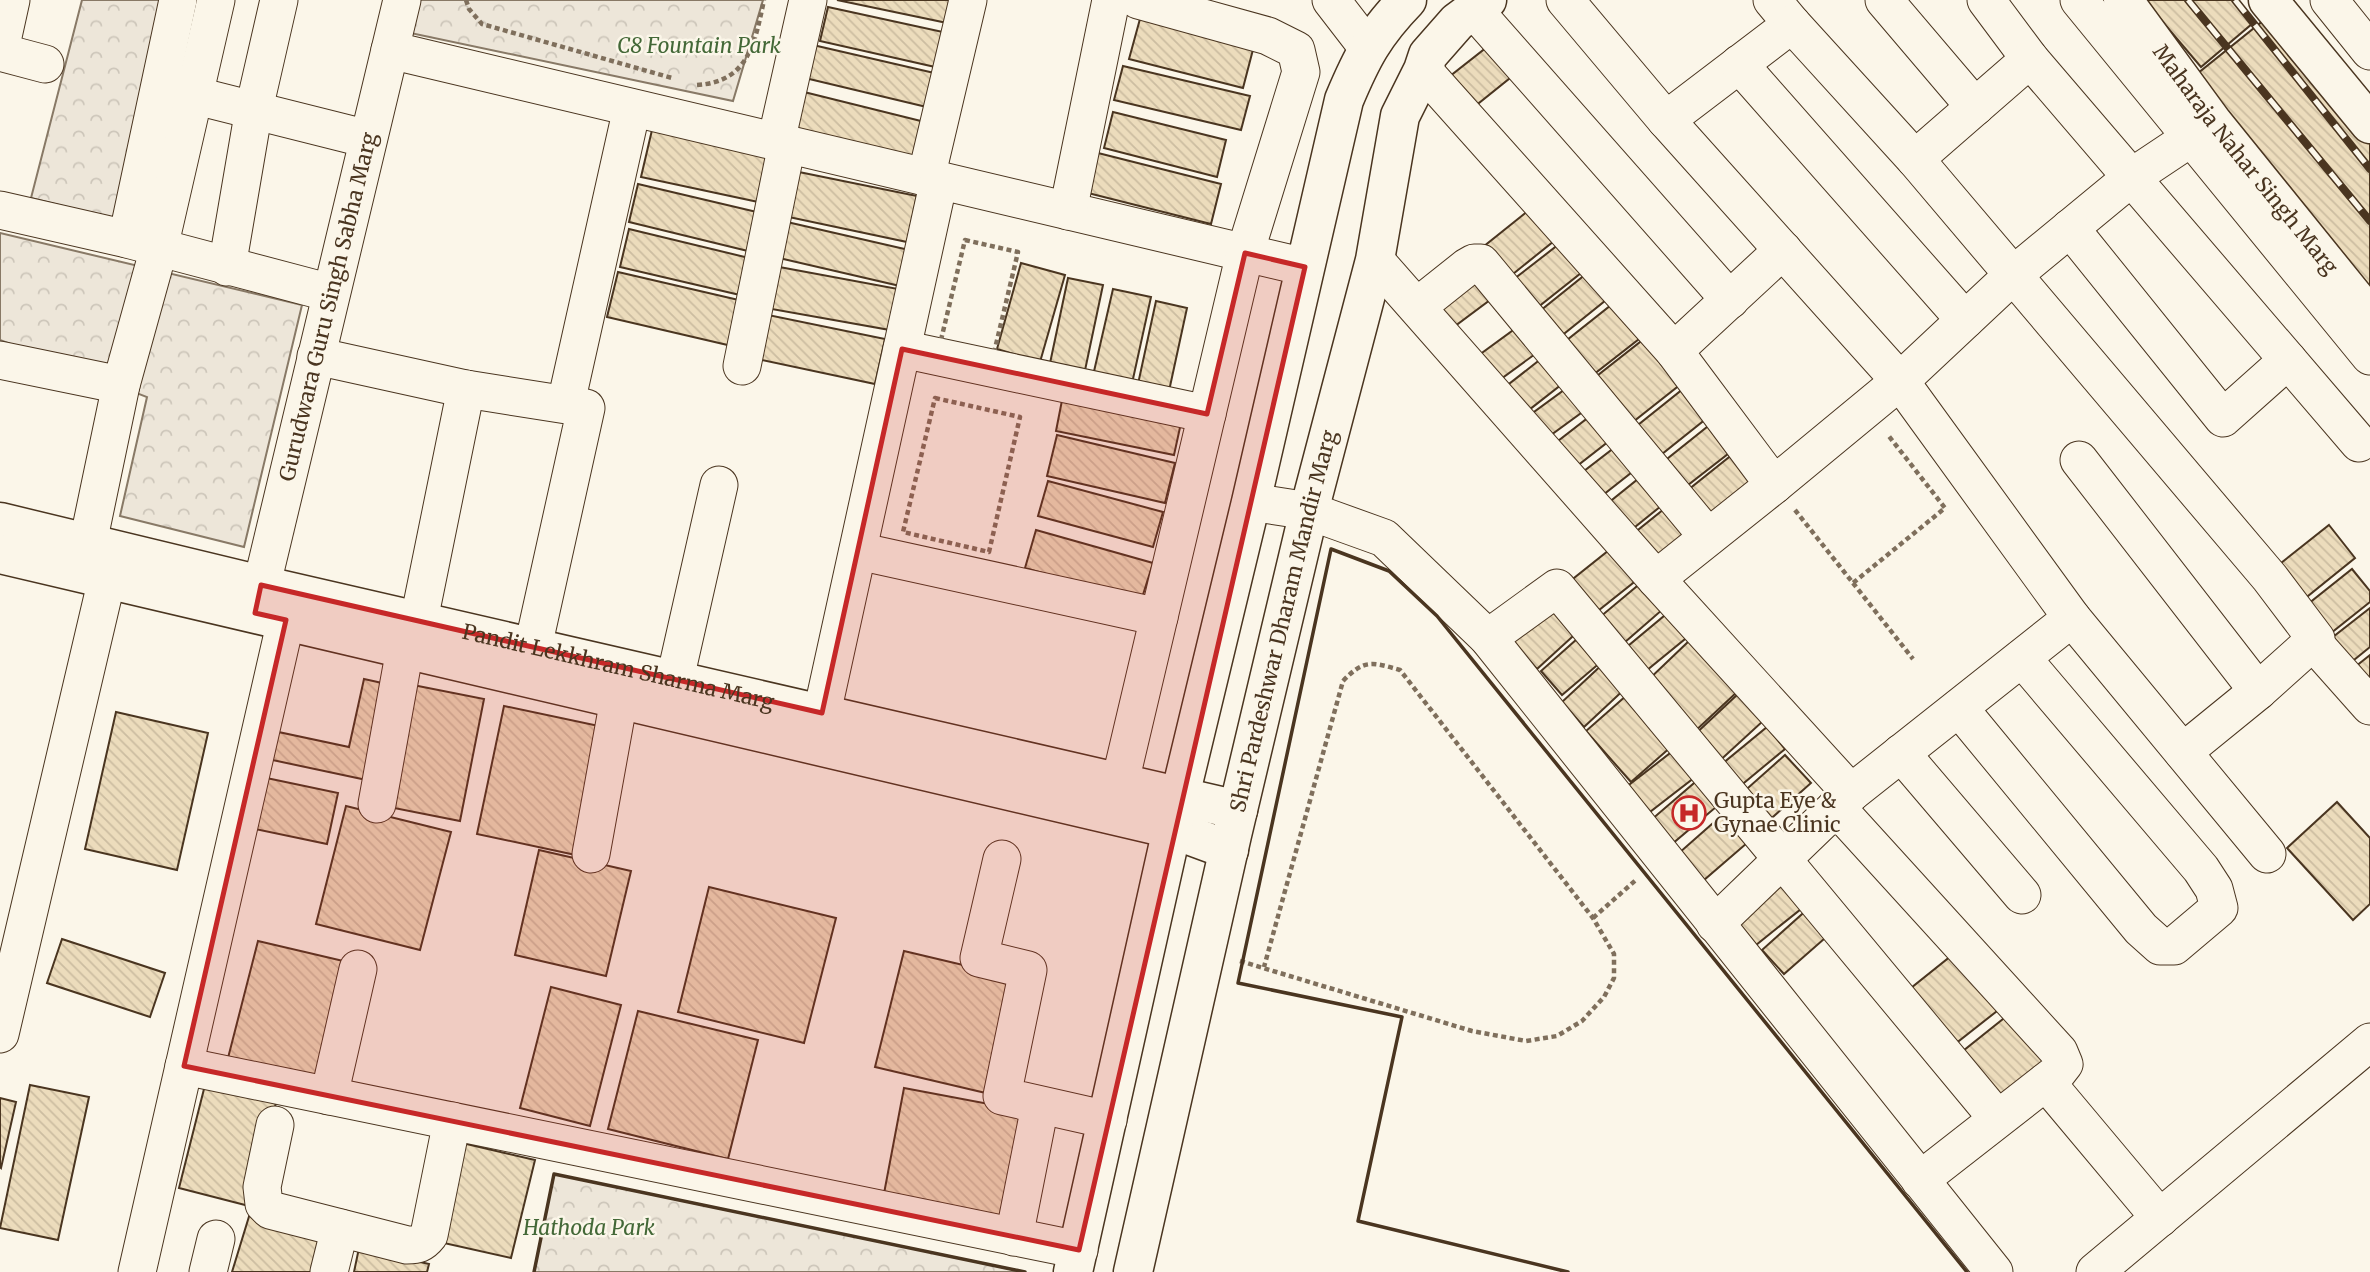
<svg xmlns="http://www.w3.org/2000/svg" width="2370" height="1272" font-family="Merriweather,serif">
	<defs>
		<pattern id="forest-crowns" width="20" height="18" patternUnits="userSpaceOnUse" patternTransform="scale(1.75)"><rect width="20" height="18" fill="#ede6d9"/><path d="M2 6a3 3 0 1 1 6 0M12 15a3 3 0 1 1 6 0" fill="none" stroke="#cdc6ba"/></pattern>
		<pattern id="building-back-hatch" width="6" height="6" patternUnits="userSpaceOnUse" patternTransform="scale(1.75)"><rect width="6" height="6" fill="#ecdcbc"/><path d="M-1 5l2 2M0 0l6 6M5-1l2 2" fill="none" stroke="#ccbda1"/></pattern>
	</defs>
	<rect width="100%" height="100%" fill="#fbf6e9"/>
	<!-- forest -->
	<g fill="url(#forest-crowns)" stroke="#887966" stroke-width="2">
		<path d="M82 0H167L118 220 31 198Z"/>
		<path d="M410 0H763L733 101 401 31Z"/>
		<path d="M0 233 302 305 244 547 120 516 147 397 0 340Z"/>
		<path d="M554 1174 1025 1272H534Z"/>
	</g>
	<!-- building -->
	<g fill="url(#building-back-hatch)" stroke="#4a3520" stroke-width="2">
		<path d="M837 0H957L952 24Z"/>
		<path d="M2144 0H2234L2253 23 2201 67Z"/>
		<path d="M828 7 952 34 944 69 820 41Z"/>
		<path d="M1143 8 1256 38 1243 88 1129 59Z"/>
		<path d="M2274 12 2370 130V307L2187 82Z"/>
		<path d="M1496 40 1520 70 1464 115 1440 84Z"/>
		<path d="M813 45 943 75 935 109 805 78Z"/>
		<path d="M1123 66 1250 96 1241 130 1114 100Z"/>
		<path d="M792 89 933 124 922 165 782 130Z"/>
		<path d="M1113 112 1226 140 1217 177 1104 148Z"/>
		<path d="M652 130 773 156 763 203 641 177Z"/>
		<path d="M1098 153 1221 184 1211 224 1088 193Z"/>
		<path d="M794 171 917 196 907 242 784 216Z"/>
		<path d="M638 184 761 213 752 252 629 222Z"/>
		<path d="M1534 206 1559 237 1503 282 1478 251Z"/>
		<path d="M787 222 909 250 900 286 779 258Z"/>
		<path d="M629 229 749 258 740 295 620 267Z"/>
		<path d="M1563 241 1586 269 1528 315 1505 286Z"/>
		<path d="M1021 263 1065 275 1040 362 997 349Z"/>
		<path d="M774 266 898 289 890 330 766 308Z"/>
		<path d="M1478 267 1498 294 1447 332 1428 306Z"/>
		<path d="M1591 270 1611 296 1555 341 1535 315Z"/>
		<path d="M618 272 743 301 732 346 607 317Z"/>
		<path d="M1068 278 1103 285 1084 375 1049 368Z"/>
		<path d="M1113 289 1151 297 1131 388 1092 380Z"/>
		<path d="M1620 298 1648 332 1589 378 1562 344Z"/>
		<path d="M1156 301 1187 308 1169 391 1138 384Z"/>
		<path d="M758 313 885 339 875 384 748 357Z"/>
		<path d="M1523 323 1542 349 1494 384 1475 358Z"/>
		<path d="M1649 335 1686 380 1624 429 1588 383Z"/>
		<path d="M1551 351 1571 377 1520 417 1500 391Z"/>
		<path d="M1575 382 1592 405 1540 443 1523 420Z"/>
		<path d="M1065 385 1184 409 1174 455 1056 431Z"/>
		<path d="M1683 389 1707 418 1657 458 1633 429Z"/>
		<path d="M1598 410 1618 434 1568 473 1549 448Z"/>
		<path d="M1712 423 1733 450 1688 485 1667 459Z"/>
		<path d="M1057 435 1175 463 1165 503 1047 476Z"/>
		<path d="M1623 441 1641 465 1594 502 1575 478Z"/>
		<path d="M1738 450 1765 486 1716 524 1688 490Z"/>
		<path d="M1648 471 1671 498 1625 535 1602 508Z"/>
		<path d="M1048 481 1163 512 1153 547 1038 516Z"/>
		<path d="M1674 501 1696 528 1651 565 1628 538Z"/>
		<path d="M2329 525 2355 558 2303 600 2276 567Z"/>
		<path d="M1036 530 1153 563 1141 601 1025 568Z"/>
		<path d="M1618 543 1643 575 1589 618 1564 586Z"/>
		<path d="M2352 569 2370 591V602L2321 641 2298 612Z"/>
		<path d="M1648 577 1670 603 1617 649 1594 622Z"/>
		<path d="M1555 597 1583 627 1537 669 1509 638Z"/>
		<path d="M1676 606 1696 630 1641 675 1622 651Z"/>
		<path d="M2370 608V647L2344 668 2324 644Z"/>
		<path d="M1586 631 1608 656 1562 695 1541 671Z"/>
		<path d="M1689 641 1737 692 1692 734 1645 683Z"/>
		<path d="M2370 655V696L2350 671Z"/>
		<path d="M1606 661 1629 685 1584 727 1562 702Z"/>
		<path d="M364 679 396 686 376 782 263 758 269 730 349 747Z"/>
		<path d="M413 685 484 699 460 821 389 807Z"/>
		<path d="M1635 688 1680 739 1631 782 1586 731Z"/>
		<path d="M1738 694 1763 721 1715 765 1690 739Z"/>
		<path d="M504 706 613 729 585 857 477 834Z"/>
		<path d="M116 712 208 733 177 870 85 849Z"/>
		<path d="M1767 727 1785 749 1739 787 1722 764Z"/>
		<path d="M1678 747 1699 774 1646 815 1625 788Z"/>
		<path d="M1785 755 1811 783 1765 824 1740 795Z"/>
		<path d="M257 776 338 793 327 844 246 827Z"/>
		<path d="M1700 778 1722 802 1672 844 1651 820Z"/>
		<path d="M2337 802 2370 838V904L2353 920 2287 848Z"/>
		<path d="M346 806 451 832 420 950 316 924Z"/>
		<path d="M1729 809 1754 837 1704 880 1679 853Z"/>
		<path d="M539 850 631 871 606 976 515 955Z"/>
		<path d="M1783 878 1806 905 1756 945 1734 918Z"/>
		<path d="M709 887 836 918 804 1043 678 1012Z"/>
		<path d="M1810 907 1832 932 1784 974 1762 950Z"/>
		<path d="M62 939 165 973 150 1017 47 983Z"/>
		<path d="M258 941 356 964 327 1082 228 1058Z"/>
		<path d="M1961 948 2006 1004 1955 1044 1911 988Z"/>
		<path d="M904 951 1018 978 990 1094 875 1067Z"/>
		<path d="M551 987 621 1005 590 1126 520 1108Z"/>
		<path d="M638 1011 758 1040 728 1159 608 1129Z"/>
		<path d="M2013 1011 2051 1058 2001 1098 1963 1051Z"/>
		<path d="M30 1085 89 1097 58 1240 0 1228Z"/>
		<path d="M205 1085 276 1103 249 1206 179 1188Z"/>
		<path d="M904 1088 1026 1111 1004 1227 882 1204Z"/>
		<path d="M0 1098 16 1102 1 1168 0 1167Z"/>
		<path d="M458 1142 535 1160 511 1258 435 1241Z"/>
		<path d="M251 1210 326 1232 314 1272H232Z"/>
		<path d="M359 1248 429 1264 427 1272H354Z"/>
	</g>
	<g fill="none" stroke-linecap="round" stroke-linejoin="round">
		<defs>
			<g id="minor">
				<path d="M1331 0 1368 48"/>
				<path d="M1565 0 1666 120 1792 24 1772 0"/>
				<path d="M1884 0 1975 107"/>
				<path d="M1986 0 2030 59 2359 443"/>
				<path d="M2079 0 2370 356"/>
				<path d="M2329 0 2370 51"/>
				<path d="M1474 10 1730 300"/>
				<path d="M1792 24 1915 159"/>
				<path d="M0 50 11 0"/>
				<path d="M390 50 1305 267"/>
				<path d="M0 52 45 64"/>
				<path d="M2030 59 1915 159 2270 578 2316 639 2258 691 2183 752"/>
				<path d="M1739 64 1965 320"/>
				<path d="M1423 70 1674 351 1774 485 1900 381 2012 276 2132 177 2213 123"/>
				<path d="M173 90 368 139"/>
				<path d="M1666 120 1900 381 2072 618 1851 793 1656 579 1774 485"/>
				<path d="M776 142 808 0"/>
				<path d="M926 178 968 0"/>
				<path d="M0 210 127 239 331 293"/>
				<path d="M1068 211 1111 0"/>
				<path d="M2070 228 2223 418 2288 360"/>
				<path d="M127 239 178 0"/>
				<path d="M1375 260 1656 579"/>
				<path d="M227 267 254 109 279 0"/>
				<path d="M1418 306 1467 267 1474 263H1481L1708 537"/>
				<path d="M902 349 1207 414"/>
				<path d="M1674 351 1783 250"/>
				<path d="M316 356 466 389 586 408 533 647"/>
				<path d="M0 360 121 385"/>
				<path d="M742 366 787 144"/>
				<path d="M566 403 632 108"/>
				<path d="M2079 460 2258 691"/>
				<path d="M1251 502 1309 511 1384 538 1488 638 1994 1272"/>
				<path d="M88 543 121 385 159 248 216 0"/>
				<path d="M858 551 1159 617"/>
				<path id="s1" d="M255 613 402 0"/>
				<path d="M2072 618 2267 854"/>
				<path d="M419 620 466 389"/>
				<path d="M1488 638 1557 588 1997 1118"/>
				<path d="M2314 643 2370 706"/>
				<path d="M675 679 719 485"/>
				<path d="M1959 708 2141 929 2160 946H2174L2219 908 2214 889 2201 869 2022 658"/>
				<path d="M822 713 939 180"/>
				<path d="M1901 753 2022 895"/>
				<path d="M1120 782 1245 253 1301 72 1296 50 1268 36 1138 0"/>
				<path d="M377 804 405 649"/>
				<path d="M1836 807 2059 1052 2064 1064 2057 1073 1920 1180"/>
				<path d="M591 854 619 699"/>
				<path d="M1002 859 979 958 1028 970 1002 1096 1108 1120"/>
				<path d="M1715 924 1851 793"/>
				<path d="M0 1034 107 579"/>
				<path d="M184 1066 1079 1250"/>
				<path d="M2046 1082 2160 1218"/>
				<path d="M329 1096 358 969"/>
				<path d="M275 1125 262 1187 264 1204 270 1210 407 1245C417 1245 422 1244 429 1235L452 1121"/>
				<path d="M1014 1237 1040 1106"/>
				<path d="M137 1272 286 620"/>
				<path d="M208 1272 216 1239"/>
				<path d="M329 1272 340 1228"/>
				<path d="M2095 1272 2370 1042"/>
			</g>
			<g id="major">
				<path id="s2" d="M2123 0 2213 123 2370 317"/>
				<path d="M2268 0 2370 124"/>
				<path id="s3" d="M0 522 261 585 1238 810"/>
				<path d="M0 554 1172 829 1229 850"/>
				<path d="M1073 1272 1172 829 1251 502 1344 100C1362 57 1374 34 1407 0"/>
				<path id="s4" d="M1133 1272 1232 835 1309 511 1375 260 1400 116 1423 70 1428 55 1457 22 1487 0"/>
			</g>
		</defs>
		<!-- minor casing -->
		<use href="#minor" stroke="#4a3520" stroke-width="39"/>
		<!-- major casing -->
		<use href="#major" stroke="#4a3520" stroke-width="41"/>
		<!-- path -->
		<g stroke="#7f6f5c" stroke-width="4.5" stroke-dasharray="5 3.5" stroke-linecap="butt">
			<path d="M466 0 469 9 482 24 672 78"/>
			<path d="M697 85C749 82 755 42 764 0"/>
			<path d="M965 240 1018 252 993 357 940 344Z"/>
			<path d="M935 398 1020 417 989 552 903 532Z"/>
			<path d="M1795 510 1853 583 1945 508 1888 435"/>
			<path d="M1853 583 1913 659"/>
			<path d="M1593 918 1637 879"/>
			<path d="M1240 961 1472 1031 1526 1041 1557 1036 1582 1021 1604 997 1614 978V954L1593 918 1400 670C1372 662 1364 659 1343 681L1264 967"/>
		</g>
		<!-- minor -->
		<use href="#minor" stroke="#fbf6e9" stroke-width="37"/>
		<!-- major -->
		<use href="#major" stroke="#fbf6e9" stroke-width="38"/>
		<defs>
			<g id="rail">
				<path d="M2188 0 2370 221"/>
				<path d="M2235 0 2370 169"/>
			</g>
		</defs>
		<!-- rail casing -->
		<use href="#rail" stroke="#4a3520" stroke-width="8"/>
		<!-- rail -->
		<use href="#rail" stroke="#fbf6e9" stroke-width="5" stroke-dasharray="16" stroke-linecap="butt"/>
		<!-- wall -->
		<g stroke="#4a3520" stroke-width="3.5">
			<path d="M534 1272 554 1174 1025 1272"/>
			<path d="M1568 1272 1358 1221 1402 1017 1238 983 1331 549 1389 571 1437 616 1967 1272"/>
		</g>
	</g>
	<!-- marked area -->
	<path fill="#c62828" fill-opacity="0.2" stroke="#c62828" stroke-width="5" stroke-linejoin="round" d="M1245 253 1305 267 1079 1250 184 1066 286 620 255 613 261 585 822 713 902 349 1207 414Z"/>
	<!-- icons -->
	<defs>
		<symbol id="hospital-ring" viewBox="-11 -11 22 22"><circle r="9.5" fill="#fbf6e9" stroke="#c62828" stroke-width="1.5"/><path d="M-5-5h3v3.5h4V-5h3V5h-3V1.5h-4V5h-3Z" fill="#c62828"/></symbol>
	</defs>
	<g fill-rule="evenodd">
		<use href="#hospital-ring" x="1670" y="794" width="38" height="38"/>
	</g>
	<g text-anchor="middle" stroke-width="5" stroke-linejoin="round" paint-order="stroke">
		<!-- park labels -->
		<g font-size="21" font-style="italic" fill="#436837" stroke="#fbf6e9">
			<text x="699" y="53">C8 Fountain Park</text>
			<text x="589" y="1235">Hathoda Park</text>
		</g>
		<!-- street labels -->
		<g font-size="21" fill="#4a3520" stroke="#fbf6e9">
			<text dy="7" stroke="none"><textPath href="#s2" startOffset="201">Maharaja Nahar Singh Marg</textPath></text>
			<text dy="7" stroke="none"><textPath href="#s1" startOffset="315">Gurudwara Guru Singh Sabha Marg</textPath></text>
			<text dy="7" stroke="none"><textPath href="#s4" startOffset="668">Shri Pardeshwar Dharam Mandir Marg</textPath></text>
			<text dy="7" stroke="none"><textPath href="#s3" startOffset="635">Pandit Lekkhram Sharma Marg</textPath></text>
		</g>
		<!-- poi labels -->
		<g font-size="21" fill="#4a3520" stroke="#fbf6e9" text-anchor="start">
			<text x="1714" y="808">Gupta Eye &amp;<tspan x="1714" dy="24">Gynae Clinic</tspan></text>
		</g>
	</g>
</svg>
